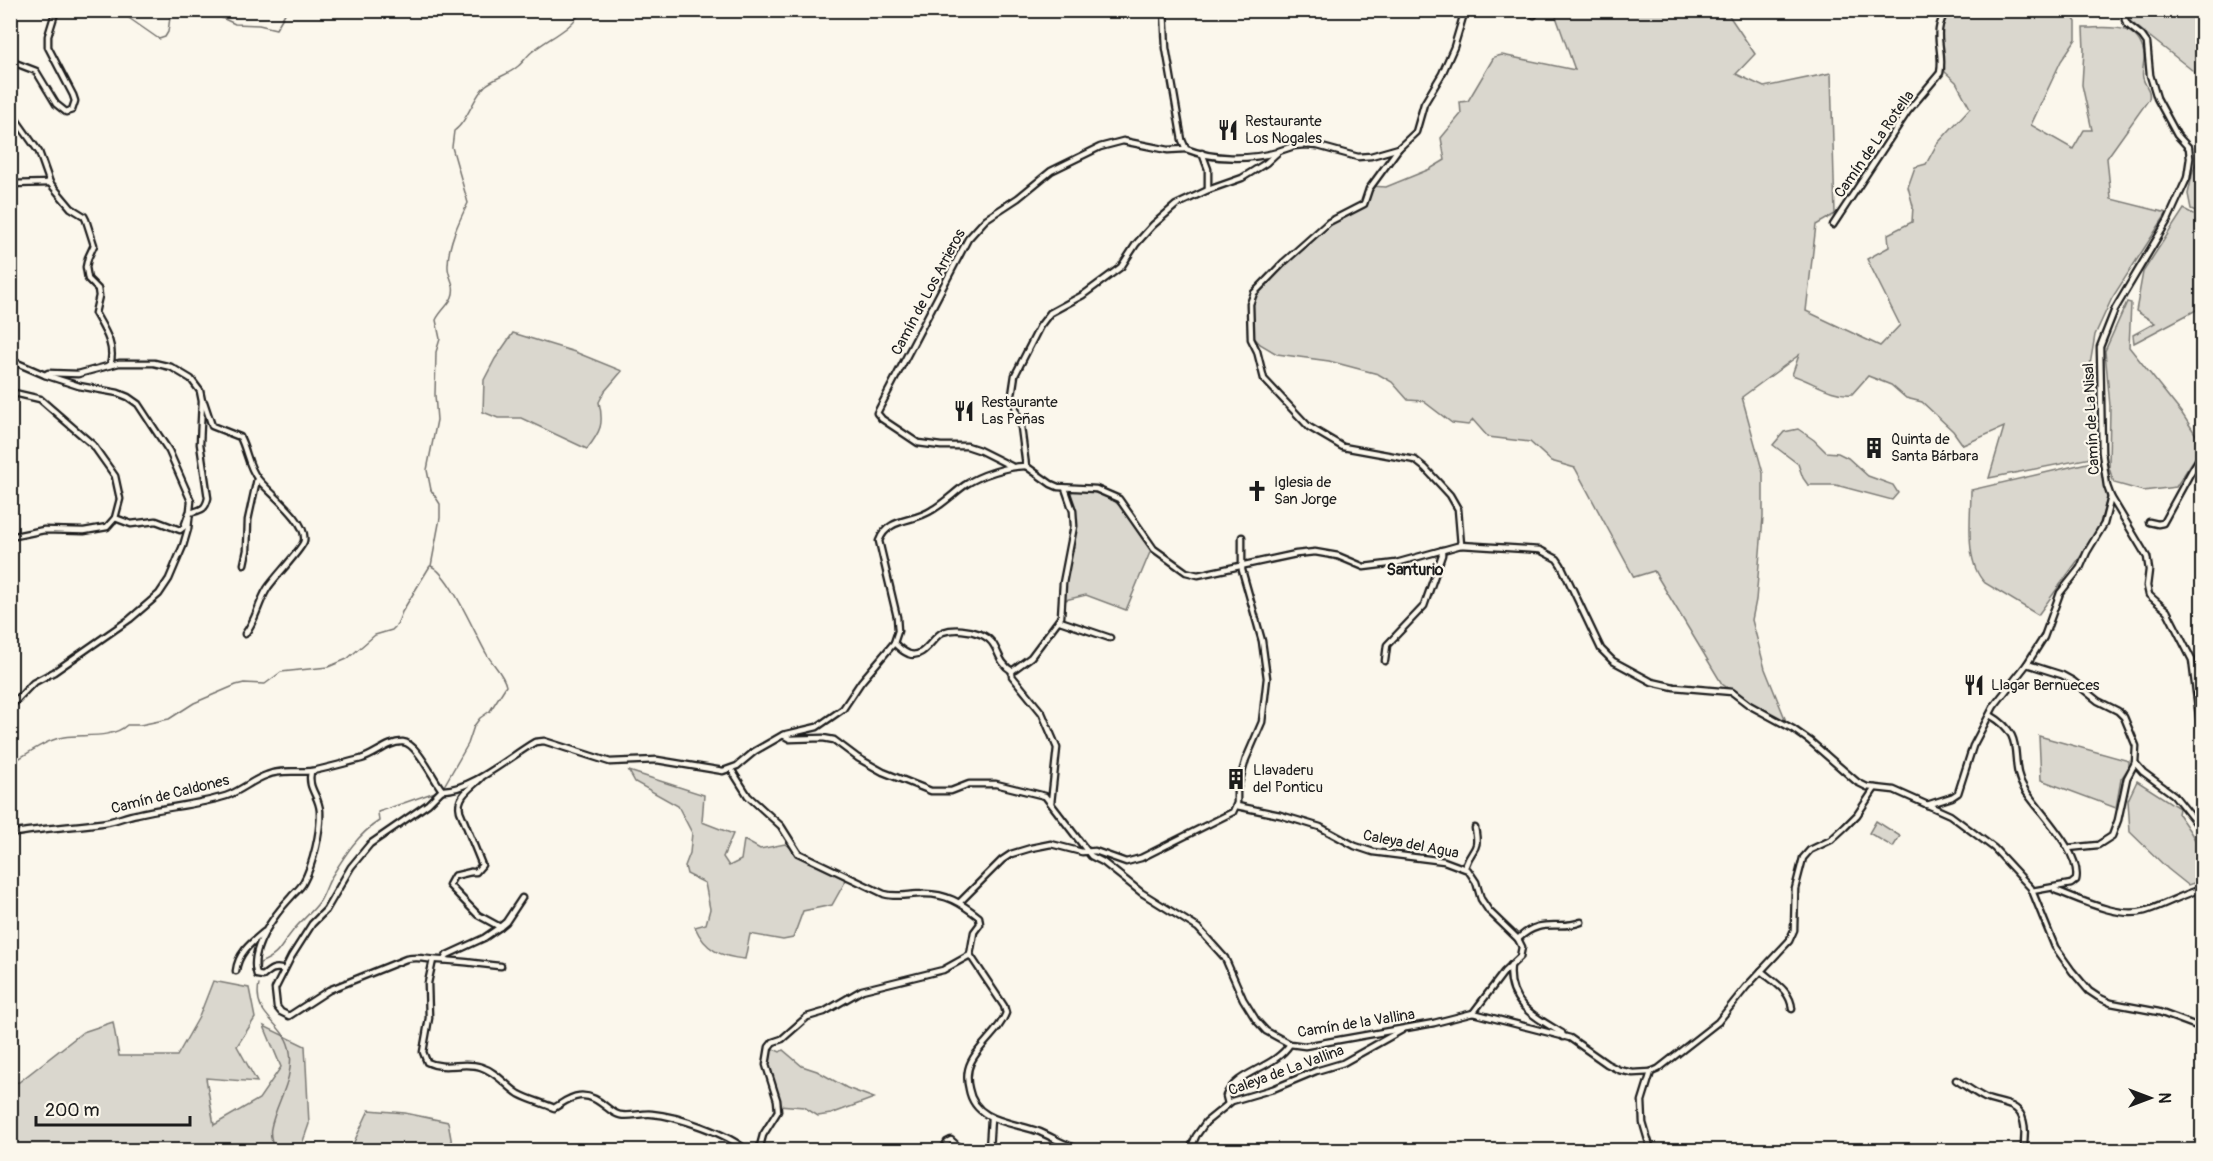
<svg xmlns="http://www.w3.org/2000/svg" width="2213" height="1161" font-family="Pangolin,sans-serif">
	<rect width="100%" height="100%" fill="#fbf7ec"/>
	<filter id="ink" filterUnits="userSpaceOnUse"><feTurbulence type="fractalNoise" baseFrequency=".0167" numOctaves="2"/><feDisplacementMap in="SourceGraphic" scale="12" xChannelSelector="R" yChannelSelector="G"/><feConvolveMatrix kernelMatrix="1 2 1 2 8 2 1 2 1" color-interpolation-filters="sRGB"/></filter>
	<g filter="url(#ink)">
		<!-- green -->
		<g fill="#dad7ce" stroke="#7b7a75" stroke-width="1.5">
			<path d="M1951 10 2069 11 2076 22V39L2061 61 2031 125 2073 149 2084 130H2092L2082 85 2084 50 2083 28C2108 28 2138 21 2144 54 2145 62 2141 71 2143 78 2145 87 2151 89 2149 99L2107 158 2111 199 2167 213 2112 298 2095 335 2089 371 2096 457 1989 478 2004 427 1963 445 1953 431 1922 402 1906 398 1891 385 1868 376 1852 394C1831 396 1812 381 1792 375L1799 355 1742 397 1763 473V517L1756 600 1752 620 1765 669 1786 721 1755 706 1722 684 1654 571 1634 577 1575 468 1551 461 1530 442 1488 437 1473 420 1468 425 1452 423 1423 401 1408 400 1392 382 1378 374 1329 361 1277 354 1260 344 1250 333V304L1254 293 1329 222 1364 204 1367 206 1370 186 1386 187 1430 169 1445 160 1441 138 1461 114 1460 102 1468 101 1494 57 1502 55 1575 70 1554 11H1726L1755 54 1736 74 1764 87 1831 73 1835 214 1816 225 1806 311 1880 346 1900 325 1867 259 1889 247 1888 234 1912 222 1913 206 1908 187 1915 167 1926 164 1937 144 1970 108 1956 82 1945 72 1941 38 1942 24Z"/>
			<path d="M2129 10 2202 11V104L2198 98 2197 74 2130 21 2132 16Z"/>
			<path d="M2202 148V310L2200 308 2134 343 2133 335 2155 323 2136 311 2143 272 2184 209 2193 214 2198 212 2191 209 2188 194 2193 171Z"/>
			<path d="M2127 302 2131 303 2129 347 2183 415 2202 444V447L2176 487 2143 491 2114 483 2109 468 2110 406 2105 351Z"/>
			<path d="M513 333 575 352 622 371 605 391 599 402C604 424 601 431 587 449L521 418H498L483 412 484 380 495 359Z"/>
			<path d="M1798 429 1814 440 1826 452 1838 453 1848 458 1868 476 1893 485 1898 493 1892 500 1836 485H1808L1803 478 1798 464 1773 445 1784 432Z"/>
			<path d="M2100 460 2107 499 2097 534 2038 615 1985 583C1964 562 1971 518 1971 490Z"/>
			<path d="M1077 490C1129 495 1123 516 1151 550L1126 610 1086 595 1065 600C1065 574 1074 550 1076 524 1077 512 1069 503 1071 492Z"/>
			<path d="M2039 736 2129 761V767L2121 779 2116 808 2041 780Z"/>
			<path d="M629 771 704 795 702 822 733 834 723 857 729 866 741 860 744 840 760 849 785 844 846 880 832 905 803 911 793 938 783 940 750 934 745 959C721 957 705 950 695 927L706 924 710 909 705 883 687 874 685 866 690 853 692 833 678 806 635 782Z"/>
			<path d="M2137 781 2179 808 2178 814C2193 836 2211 855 2197 882L2188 885 2168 869 2130 832 2128 800Z"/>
			<path d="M1876 821 1900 836 1893 847 1869 833Z"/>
			<path d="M213 981 249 988 255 1018 237 1046 257 1082 206 1078 214 1125 259 1099 281 1067 264 1026 305 1046 309 1124 300 1150H11V1083L19 1082 83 1032 113 1022 119 1056H177L199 1017Z"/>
			<path d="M769 1047 780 1052 783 1050 802 1066 817 1071 847 1088 874 1098 831 1114 818 1116 804 1107 778 1105 766 1072Z"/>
			<path d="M369 1110 405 1113 448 1122 453 1150H358L354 1142Z"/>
		</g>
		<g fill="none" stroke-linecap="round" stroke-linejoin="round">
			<!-- stream -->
			<g stroke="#74726e" stroke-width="1.5">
				<path d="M121 10 126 16 159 39 165 37 168 32 171 10"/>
				<path d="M205 10 235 24 259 25 276 29 287 10"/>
				<path d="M10 764C27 754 45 740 64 737 83 734 112 739 127 725H140L169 719 194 703 236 685 244 683 265 684 281 672 328 667 347 659 375 635 392 630 397 625 402 612 430 566"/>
				<path d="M444 786 468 744 474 726 480 718 490 711 506 686C504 674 492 664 486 653 475 634 450 574 431 566L440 518V504L431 490 427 470 437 420 435 395 436 352 440 339 436 320C440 311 449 305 452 297 457 284 447 277 448 265 448 244 459 221 468 203L452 147 454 131C467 122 473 98 485 86 494 78 508 75 517 67 523 63 527 55 533 51 550 37 571 30 582 10"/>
				<path d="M259 971 260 963C281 954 279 948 292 932 300 921 312 913 320 901 325 893 327 884 332 876 345 855 358 834 379 821L378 812 438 791"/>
				<path d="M259 984C252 1018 286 1022 290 1052 294 1080 276 1102 271 1128 269 1135 273 1143 273 1150"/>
			</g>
			<defs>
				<g id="street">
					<path d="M1164 10 1166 48 1182 140 1186 149C1214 160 1249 160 1278 152"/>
					<path d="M1533 10 1534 15"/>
					<path d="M10 61 36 71 56 104 66 112 72 110 75 101 73 95 48 47V36L56 10"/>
					<path d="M10 111 39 152 50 183 71 208 84 216 86 220 94 245 88 258 86 267 88 279 98 289 99 296 95 313C104 329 116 346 110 365"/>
					<path d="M1399 148 1369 189 1364 204 1329 222 1284 262 1254 293 1250 304 1251 339 1257 351 1264 379 1309 427 1343 447 1415 460 1425 468 1450 495 1458 509 1461 545"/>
					<path d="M1202 153 1208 169V190"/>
					<path d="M10 184 50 183"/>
					<path d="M1833 225 1908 111 1940 73C1945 49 1930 34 1947 10"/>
					<path d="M10 360 45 375 79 386 118 393 128 397 138 404 169 451 191 501 188 529 183 546 169 579 159 594 130 619 54 672 33 683 10 707"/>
					<path d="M45 375 48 373 78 374 119 363H154L171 367 191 379 200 391 202 401 200 444 208 498C205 511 200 510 189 513L184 527 180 530 156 521 131 524 115 518"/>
					<path d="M10 392 40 399 93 445 115 476 120 499 115 518 107 527 84 531 44 530 10 537"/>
					<path d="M204 402 212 426 240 437C247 450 248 467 258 479 269 493 308 521 304 541 303 548 273 579 267 589 258 604 256 620 245 634"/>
					<path d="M1011 466 979 450 967 446H941L918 443 882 419 877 413 968 239 986 219 1018 198 1051 171 1100 147 1123 141 1168 150 1186 149"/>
					<path d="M1026 466 1051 484 1058 487 1096 489 1119 499 1154 549 1186 572 1198 575 1296 554 1315 552 1338 556 1364 567 1396 563 1461 545 1540 550 1557 559 1561 565 1601 649 1613 661 1652 682 1674 687 1732 692 1749 705 1793 729 1810 741 1857 782 1867 787 1894 790 1950 815 1994 848 2031 888 2055 947 2072 971 2089 991 2098 997 2111 1003 2159 1012 2202 1028"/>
					<path d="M1026 466 1021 427 1012 395 1015 375 1040 326 1050 313 1083 295 1121 267 1136 244 1153 225 1176 205 1208 190 1242 178 1266 163 1279 151 1294 146 1305 145 1318 146 1358 157 1371 156 1399 148 1416 132 1424 104 1442 74 1454 47 1465 10"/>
					<path d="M2111 497 2147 557 2149 570 2147 586 2149 595 2167 611 2192 660 2202 740"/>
					<path d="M2149 522 2158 524 2163 523 2191 472 2202 454"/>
					<path d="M244 564 247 550 248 520 257 479"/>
					<path d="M1060 621 1110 638"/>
					<path d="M894 643C898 647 904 652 909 654 924 659 932 637 943 632 954 628 970 630 980 634 1001 642 994 660 1012 671"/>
					<path d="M1385 661 1387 645 1424 606 1442 555V550"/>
					<path d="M2027 664 2062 675 2073 681 2098 701 2118 711 2124 717 2136 746 2135 763 2127 778 2118 820 2112 836 2098 845 2068 848"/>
					<path d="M1990 715C2030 738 2006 760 2025 790 2039 812 2082 853 2076 880L2071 884 2032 891"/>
					<path d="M783 735 790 739 823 738 834 740 858 758 883 772 931 791H951L969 784H996L1045 796 1091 856 1103 862 1142 893 1198 928 1225 958 1243 999 1256 1020 1266 1031 1290 1044 1305 1046 1434 1023 1473 1013 1570 1038 1607 1064 1619 1070 1633 1073 1651 1072"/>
					<path d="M2135 763 2143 772 2174 795 2202 830"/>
					<path d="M731 769 748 796 781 826 798 853 884 894C897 898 909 894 922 894 946 893 961 903 979 917L980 924 974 932 970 955 1004 1006 1006 1013C999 1032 980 1044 971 1062 967 1070 967 1081 969 1089 975 1123 1014 1122 1040 1132 1054 1138 1066 1146 1082 1150"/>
					<path d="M442 790 428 804 370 844 351 867 326 910 312 924 291 957 275 989 277 1007 281 1012 289 1016 329 990 406 959C422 956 425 960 439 960 460 961 480 964 501 966"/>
					<path d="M1051 803 1057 748 1042 713 1012 676V671L1031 657 1061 617 1063 583 1074 526 1073 511 1065 488"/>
					<path d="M1927 805 1952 797 1958 793 1973 746 1994 706 2027 664 2044 637 2060 593 2080 568 2087 552 2104 524 2111 497 2107 486 2102 452 2100 347 2115 309 2168 220 2187 178 2190 158 2189 148 2177 135 2157 98 2150 75 2147 43 2142 36 2128 25 2125 20V10"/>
					<path d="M1237 806 1280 815 1320 827 1355 846 1373 852 1444 861 1468 870 1476 882 1481 899 1489 911 1518 939 1522 947 1520 957 1504 972 1473 1013"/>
					<path d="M10 834C41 828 71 827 101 823 113 822 125 816 137 814 166 807 197 805 226 796 241 791 252 780 267 775 281 769 297 773 312 771 328 768 345 763 361 759 375 755 389 741 403 742 417 743 433 779 442 790 471 791 509 757 535 742L544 741 610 762 657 760 723 771 737 766 755 751 783 735 817 727 843 709 861 682 894 643 898 631 897 617 879 541C888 517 913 523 932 510 944 503 954 493 965 485 980 475 1008 466 1026 466"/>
					<path d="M1465 867C1472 846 1480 853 1475 828"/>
					<path d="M471 872 454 876 449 885 478 915 500 927 506 922 522 898"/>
					<path d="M471 872H476L482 865 460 811C456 796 471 788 481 778"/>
					<path d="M2055 890C2079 899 2119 919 2145 911 2165 905 2183 894 2202 889"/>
					<path d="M960 902 1002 860 1011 854 1031 848 1051 844 1082 852 1095 851 1126 862 1141 858 1233 812 1237 803V790L1246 759 1262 722 1267 678 1262 641 1242 570V537"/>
					<path d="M1518 939C1541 916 1559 931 1581 922"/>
					<path d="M433 960 428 983 429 1018 423 1052 427 1062C445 1071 463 1061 481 1067 497 1072 506 1086 519 1094 530 1100 543 1103 554 1108 563 1103 569 1097 579 1096 599 1094 608 1113 620 1115 630 1117 641 1113 652 1114 677 1116 728 1134 746 1150"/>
					<path d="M444 960 447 955 484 938 500 927"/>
					<path d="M1511 965C1506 1003 1535 1017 1562 1033L1563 1037"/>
					<path d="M284 970C275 966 270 970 263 976L257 975C248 950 275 914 291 897 295 892 300 889 303 883 313 865 321 831 320 811 319 795 307 789 311 771"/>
					<path d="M236 971C238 953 251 943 264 932"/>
					<path d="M1761 971C1774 982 1791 991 1792 1009"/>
					<path d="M1956 1080C1966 1086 1975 1093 1985 1098 1998 1104 2016 1102 2022 1117 2028 1132 2022 1140 2025 1150"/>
					<path d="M1228 1104 1226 1096C1236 1071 1274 1069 1290 1044"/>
					<path d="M759 1150 763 1135 778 1111 777 1100 766 1065 769 1047 773 1042 782 1039 807 1017 824 1012 862 990 943 970 970 955"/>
					<path d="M943 1150 947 1142 951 1140 962 1150"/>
					<path d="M989 1150 991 1118"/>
					<path d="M1190 1150 1196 1136 1206 1122 1232 1101 1273 1089 1316 1071 1343 1063 1402 1030"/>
					<path d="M1651 1150 1643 1123 1642 1101 1651 1072 1658 1069 1718 1022 1746 987 1789 941 1794 930 1795 889 1803 858 1810 850 1831 840 1845 827 1857 815 1875 788"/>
				</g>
			</defs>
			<!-- street casing -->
			<use href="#street" stroke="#1c1c1c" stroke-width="9"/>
			<!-- street -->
			<use href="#street" stroke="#fbf7ec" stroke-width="4.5"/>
		</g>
	</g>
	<!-- icons -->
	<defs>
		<symbol id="restaurant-bare" viewBox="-9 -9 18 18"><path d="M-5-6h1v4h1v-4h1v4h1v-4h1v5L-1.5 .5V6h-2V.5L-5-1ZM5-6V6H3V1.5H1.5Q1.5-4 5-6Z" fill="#1c1c1c" stroke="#fbf7ec" stroke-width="2.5" paint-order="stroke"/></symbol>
		<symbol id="building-bare" viewBox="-9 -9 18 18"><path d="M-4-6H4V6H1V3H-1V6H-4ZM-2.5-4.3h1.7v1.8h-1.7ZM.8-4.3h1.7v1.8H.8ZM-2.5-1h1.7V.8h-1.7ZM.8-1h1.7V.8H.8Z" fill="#1c1c1c" stroke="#fbf7ec" stroke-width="2.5" paint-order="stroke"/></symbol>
		<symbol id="church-bare" viewBox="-9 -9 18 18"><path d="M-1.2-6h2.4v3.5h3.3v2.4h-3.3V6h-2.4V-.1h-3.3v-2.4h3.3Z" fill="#1c1c1c" stroke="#fbf7ec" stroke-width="2.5" paint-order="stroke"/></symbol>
	</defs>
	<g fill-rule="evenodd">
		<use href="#restaurant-bare" x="1213" y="115" width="30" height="30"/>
		<use href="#restaurant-bare" x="949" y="396" width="30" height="30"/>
		<use href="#building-bare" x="1859" y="433" width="30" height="30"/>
		<use href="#church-bare" x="1242" y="476" width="30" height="30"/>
		<use href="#restaurant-bare" x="1959" y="670" width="30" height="30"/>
		<use href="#building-bare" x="1221" y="764" width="30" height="30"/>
	</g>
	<g text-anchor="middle" stroke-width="4.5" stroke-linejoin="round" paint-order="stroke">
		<!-- poi labels -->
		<g font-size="15" fill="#1c1c1c" stroke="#fbf7ec" text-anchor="start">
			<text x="1245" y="126">Restaurante<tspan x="1245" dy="17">Los Nogales</tspan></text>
			<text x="981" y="407">Restaurante<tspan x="981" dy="17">Las Peñas</tspan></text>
			<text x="1891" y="444">Quinta de<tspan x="1891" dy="17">Santa Bárbara</tspan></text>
			<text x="1274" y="487">Iglesia de<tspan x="1274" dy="17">San Jorge</tspan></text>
			<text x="1991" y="690">Llagar Bernueces</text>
			<text x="1253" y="775">Llavaderu<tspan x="1253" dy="17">del Ponticu</tspan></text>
		</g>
		<!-- street labels -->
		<g font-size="15" fill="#1c1c1c" stroke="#fbf7ec">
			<text transform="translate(1874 144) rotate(-55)" y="5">Camín de La Rotella</text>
			<text transform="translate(928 292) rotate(-62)" y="5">Camín de Los Arrieros</text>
			<text transform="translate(2091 419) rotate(-93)" y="5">Camín de La Nisal</text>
			<text transform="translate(170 794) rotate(-14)" y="5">Camín de Caldones</text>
			<text transform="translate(1411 844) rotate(11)" y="5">Caleya del Agua</text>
			<text transform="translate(1356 1023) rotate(-9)" y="5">Camín de la Vallina</text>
			<text transform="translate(1286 1070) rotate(-20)" y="5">Caleya de La Vallina</text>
		</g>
		<!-- neighbourhood labels -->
		<g font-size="16" font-weight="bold" fill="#1c1c1c" stroke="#fbf7ec">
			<text x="1415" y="575">Santurio</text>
		</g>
	</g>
	<!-- margin -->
	<rect width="2213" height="1161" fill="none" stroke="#fbf7ec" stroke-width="36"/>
	<rect x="18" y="18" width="2177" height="1125" fill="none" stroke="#1c1c1c" stroke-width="2" filter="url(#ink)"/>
	<!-- north arrow -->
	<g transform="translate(2150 1098) rotate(90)" stroke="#fbf7ec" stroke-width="4.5" paint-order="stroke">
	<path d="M0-4.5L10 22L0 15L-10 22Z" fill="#1c1c1c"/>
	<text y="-9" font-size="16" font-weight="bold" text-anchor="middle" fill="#1c1c1c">N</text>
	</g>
	<!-- scale -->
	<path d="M36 1116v9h154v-9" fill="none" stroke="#1c1c1c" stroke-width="3"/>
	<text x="45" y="1116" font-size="18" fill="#1c1c1c" stroke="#fbf7ec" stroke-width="4.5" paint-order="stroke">200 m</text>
</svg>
